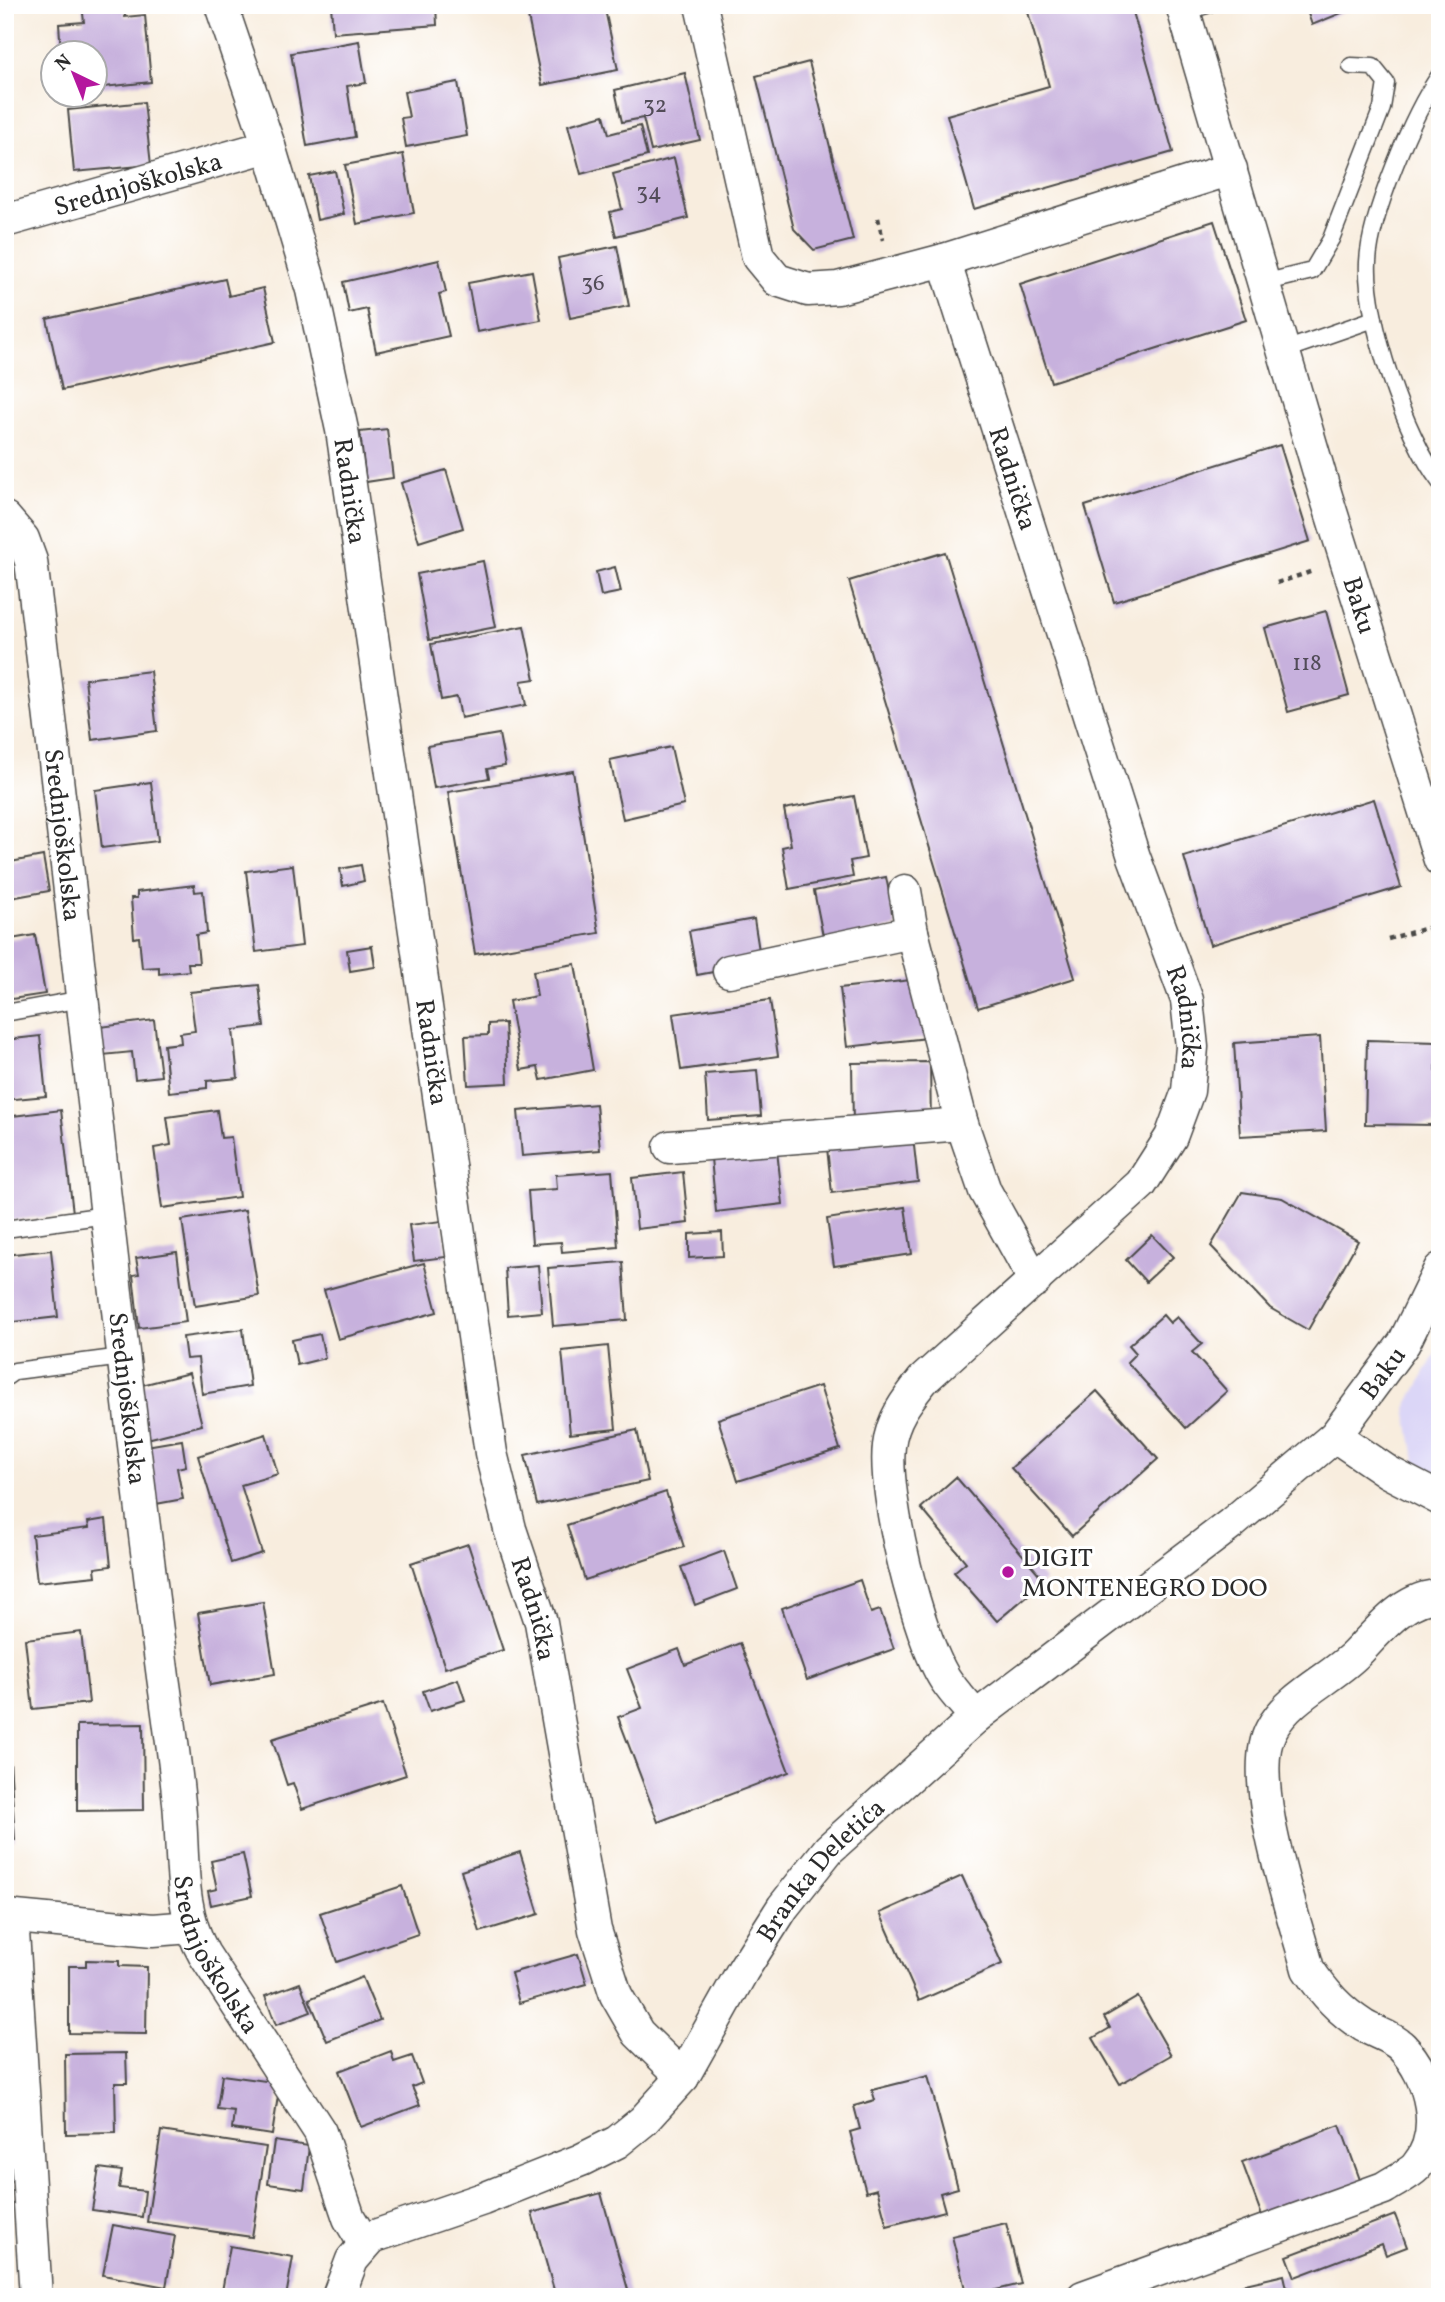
<svg xmlns="http://www.w3.org/2000/svg" width="1445" height="2302" font-family="Vollkorn,serif">
	<rect width="100%" height="100%" fill="#fff"/>
	<filter id="ink" filterUnits="userSpaceOnUse"><feTurbulence type="fractalNoise" baseFrequency=".0143" numOctaves="2"/><feDisplacementMap in="SourceGraphic" scale="14" xChannelSelector="R" yChannelSelector="G"/><feConvolveMatrix kernelMatrix="1 2 1 2 8 2 1 2 1" color-interpolation-filters="sRGB"/></filter>
	<filter id="wash" filterUnits="userSpaceOnUse"><feTurbulence type="fractalNoise" baseFrequency=".00686" numOctaves="4" result="noise"/><feDisplacementMap in="SourceGraphic" scale="28" xChannelSelector="R" yChannelSelector="G"/><feGaussianBlur stdDeviation="1.57" result="paint"/><feColorMatrix in="noise" values="0 0 0 0 0 0 0 0 0 0 0 0 0 0 0 0 0 1.4 0 .05"/><feComposite in="paint" operator="in"/></filter>
	<g filter="url(#wash)">
		<rect width="100%" height="100%" fill="#f8edde"/>
		<!-- built -->
		<path fill="#dbd6f7" d="M1440 1345V1477L1417 1470 1406 1408Z"/>
		<g id="blocks">
			<!-- building -->
			<g fill="#c7b1dd">
				<path d="M82 5H124L125 17 145 15 151 82 94 88V52H61L59 24 84 22Z"/>
				<path d="M331 5H436L437 25 333 33Z"/>
				<path d="M535 5H604L618 70 542 85 526 7Z"/>
				<path d="M1026 5H1131L1173 152 974 209 947 115 1049 86Z"/>
				<path d="M1305 5H1361L1312 25Z"/>
				<path d="M359 41 366 83 347 86 355 137 307 146 291 53Z"/>
				<path d="M809 62 853 240 814 250 794 229 756 76Z"/>
				<path d="M685 73 700 140 651 151 643 118 622 122 615 90Z"/>
				<path d="M458 82 467 136 406 147 401 118 409 117 404 92Z"/>
				<path d="M144 102 151 165 74 172 68 110Z"/>
				<path d="M604 115 609 134 640 126 647 156 581 174 568 125Z"/>
				<path d="M403 154 414 213 357 224 345 165Z"/>
				<path d="M674 158 688 218 616 236 610 212 622 209 613 174Z"/>
				<path d="M335 171 344 214 317 220 309 176Z"/>
				<path d="M1214 221 1246 320 1051 382 1020 284Z"/>
				<path d="M617 246 629 306 570 318 558 258Z"/>
				<path d="M439 260 446 292 439 294 449 336 376 352 367 309 349 313 343 282Z"/>
				<path d="M532 271 541 320 477 332 468 283Z"/>
				<path d="M225 279 229 296 263 288 275 342 62 390 47 319Z"/>
				<path d="M387 429 393 478 366 482 360 432Z"/>
				<path d="M1280 445 1310 541 1114 602 1085 506Z"/>
				<path d="M446 470 463 528 419 542 401 483Z"/>
				<path d="M945 552 1075 978 978 1008 849 581Z"/>
				<path d="M483 561 496 627 429 640 417 574Z"/>
				<path d="M615 567 621 592 601 596 596 572Z"/>
				<path d="M1326 611 1349 695 1288 712 1265 628Z"/>
				<path d="M524 626 535 679 521 681 526 705 461 718 457 697 441 700 431 644Z"/>
				<path d="M150 671 157 731 92 740 85 679Z"/>
				<path d="M499 734 505 766 487 769 489 778 434 788 427 746Z"/>
				<path d="M671 747 684 805 623 819 610 760Z"/>
				<path d="M573 771 599 933 475 954 448 792Z"/>
				<path d="M151 782 158 841 102 848 95 790Z"/>
				<path d="M854 796 866 858 850 861 853 877 789 889 782 847 791 845 784 809Z"/>
				<path d="M1374 799 1401 887 1210 945 1184 857Z"/>
				<path d="M43 856 49 891 5 899V863Z"/>
				<path d="M293 865 302 946 256 952 246 871Z"/>
				<path d="M361 865 364 881 343 886 340 869Z"/>
				<path d="M886 877 896 927 824 941 814 891Z"/>
				<path d="M194 885 195 892 203 891 207 933 196 935 199 963H188L189 971 159 974V967L142 968 139 937 134 938 131 898H137V892Z"/>
				<path d="M754 919 761 963 697 975 689 931Z"/>
				<path d="M35 935 45 994 5 1000V940Z"/>
				<path d="M372 946 375 967 350 971 347 950Z"/>
				<path d="M575 964 593 1070 541 1080 538 1067 521 1070 509 1001 537 996 533 971Z"/>
				<path d="M920 979 927 1038 847 1047 840 988Z"/>
				<path d="M259 985 264 1026 233 1030 238 1078 207 1081V1088L169 1092 164 1045 181 1043 180 1033 195 1031 190 992Z"/>
				<path d="M770 1000 778 1056 681 1070 673 1014Z"/>
				<path d="M154 1020 161 1076 135 1079 132 1052 103 1055 100 1027Z"/>
				<path d="M505 1023 508 1083 468 1085 465 1036 488 1035V1024Z"/>
				<path d="M40 1036 46 1096 5 1100V1040Z"/>
				<path d="M1320 1037 1326 1131 1240 1136 1234 1043Z"/>
				<path d="M1367 1040 1437 1042 1435 1125 1365 1124Z"/>
				<path d="M930 1062 931 1126H853L852 1063Z"/>
				<path d="M757 1070 761 1116 708 1120 705 1074Z"/>
				<path d="M596 1104 600 1150 522 1156 518 1111Z"/>
				<path d="M61 1110 73 1213 5 1221V1117Z"/>
				<path d="M217 1110 221 1138 231 1137 239 1197 162 1208 154 1148 171 1145 167 1117Z"/>
				<path d="M913 1137 918 1182 832 1193 827 1148Z"/>
				<path d="M777 1151 783 1204 716 1212 711 1158Z"/>
				<path d="M612 1171 618 1247 562 1252 561 1242 532 1244 528 1191 557 1189 556 1175Z"/>
				<path d="M683 1172 688 1223 637 1229 632 1178Z"/>
				<path d="M1242 1192 1282 1198 1358 1241 1308 1330 1270 1308 1211 1246Z"/>
				<path d="M905 1207 912 1254 834 1266 827 1219Z"/>
				<path d="M245 1210 259 1296 195 1306 182 1220Z"/>
				<path d="M442 1221 446 1257 414 1261 409 1225Z"/>
				<path d="M722 1232 723 1256 689 1258V1234Z"/>
				<path d="M1152 1235 1173 1257 1146 1282 1126 1260Z"/>
				<path d="M51 1250 58 1317 5 1323V1255Z"/>
				<path d="M177 1252 186 1322 139 1328 133 1275 139 1274 136 1258Z"/>
				<path d="M623 1262 627 1320 553 1326 548 1268Z"/>
				<path d="M424 1263 437 1312 338 1339 324 1290Z"/>
				<path d="M538 1265 542 1312 508 1315 505 1268Z"/>
				<path d="M1163 1315 1170 1323 1177 1317 1202 1344 1192 1352 1227 1391 1186 1428 1127 1362 1136 1353 1129 1345Z"/>
				<path d="M243 1329 250 1386 202 1394 198 1358 186 1359 183 1337Z"/>
				<path d="M320 1334 325 1358 297 1365 292 1340Z"/>
				<path d="M608 1346 616 1429 570 1434 562 1351Z"/>
				<path d="M189 1373 202 1425 147 1439 134 1387Z"/>
				<path d="M820 1386 840 1449 738 1481 718 1419Z"/>
				<path d="M1097 1391 1158 1459 1072 1536 1011 1468Z"/>
				<path d="M637 1430 648 1481 537 1505 525 1455Z"/>
				<path d="M266 1434 278 1474 241 1485 262 1553 231 1563 198 1456Z"/>
				<path d="M182 1440 186 1466 177 1468 183 1499 156 1504 146 1446Z"/>
				<path d="M956 1477 1045 1581 997 1621 954 1572 966 1562 921 1508Z"/>
				<path d="M666 1492 684 1547 585 1580 567 1525Z"/>
				<path d="M106 1519 111 1566 95 1568 96 1576 37 1582 32 1535 89 1528 88 1522Z"/>
				<path d="M468 1544 503 1650 445 1668 411 1563Z"/>
				<path d="M724 1551 737 1589 695 1605 681 1567Z"/>
				<path d="M860 1580 871 1613 880 1610 894 1649 807 1680 782 1608Z"/>
				<path d="M263 1602 275 1674 210 1685 198 1613Z"/>
				<path d="M81 1632 89 1703 33 1709 25 1639Z"/>
				<path d="M740 1643 789 1772 658 1822 618 1717 642 1708 627 1669 679 1649 685 1665Z"/>
				<path d="M458 1679 465 1700 430 1711 423 1691Z"/>
				<path d="M383 1704 406 1775 302 1809 293 1783 287 1785 272 1739Z"/>
				<path d="M143 1724 144 1810 77 1811V1725Z"/>
				<path d="M10 1760 15 1840 5 1841V1761Z"/>
				<path d="M520 1852 539 1914 480 1932 461 1871Z"/>
				<path d="M243 1854 252 1896 211 1905 208 1891 217 1889 211 1861Z"/>
				<path d="M962 1876 1002 1964 919 2001 880 1913Z"/>
				<path d="M402 1886 418 1934 337 1962 320 1913Z"/>
				<path d="M578 1954 587 1984 519 2003 511 1973Z"/>
				<path d="M86 1960 119 1961V1966L147 1967 146 2034 69 2033V1966H86Z"/>
				<path d="M362 1977 380 2020 327 2041 309 1999Z"/>
				<path d="M300 1983 311 2012 276 2025 265 1996Z"/>
				<path d="M1138 1997 1171 2055 1120 2084 1093 2038 1110 2028 1104 2017Z"/>
				<path d="M391 2051 394 2062 412 2056 422 2083 412 2087 420 2105 361 2127 339 2071Z"/>
				<path d="M126 2053 127 2083H115L116 2133 66 2134 65 2054Z"/>
				<path d="M222 2075 280 2083 272 2135 232 2129 234 2111 217 2109Z"/>
				<path d="M928 2076 958 2188 940 2193 945 2211 887 2226 877 2189 866 2192 850 2132 860 2129 854 2106 875 2100 872 2090Z"/>
				<path d="M1340 2125 1363 2188 1265 2224 1242 2162Z"/>
				<path d="M161 2131 266 2147 252 2237 147 2222Z"/>
				<path d="M274 2141 309 2146 304 2189 268 2184Z"/>
				<path d="M99 2168 122 2171 119 2188 145 2191 142 2217 92 2210Z"/>
				<path d="M601 2193 630 2297H556L532 2213Z"/>
				<path d="M1395 2215 1407 2247 1386 2255 1382 2244 1295 2277 1287 2256Z"/>
				<path d="M1006 2223 1021 2284 967 2297 952 2236Z"/>
				<path d="M113 2225 175 2236 166 2287 103 2275Z"/>
				<path d="M230 2246 293 2257 286 2297H221Z"/>
				<path d="M1284 2275 1289 2297H1244L1241 2285Z"/>
			</g>
		</g>
	</g>
	<g filter="url(#ink)">
		<use href="#blocks" fill-opacity="0" stroke="#4a4846" stroke-width="2"/>
		<g fill="none" stroke-linecap="round" stroke-linejoin="round">
			<defs>
				<g id="service">
					<path d="M1184 12 1207 5"/>
					<path d="M1440 75C1413 113 1370 216 1368 262 1365 319 1405 437 1440 482"/>
					<path d="M1263 283 1312 271 1331 239 1382 108 1386 83 1373 67 1351 66"/>
					<path d="M1282 351 1374 319"/>
					<path d="M5 1013 82 999"/>
					<path d="M5 1229 106 1215"/>
					<path d="M5 1378 15 1371 122 1357"/>
				</g>
				<g id="minor">
					<path id="s1" d="M221 5 269 146 312 290 342 430 491 1453 510 1529 541 1622 595 1930 616 1995 638 2033 683 2077"/>
					<path d="M701 5 758 257 777 280 808 290 838 288 944 260 1231 169"/>
					<path id="s2" d="M1182 5 1326 496 1440 860"/>
					<path id="s3" d="M5 221 269 146"/>
					<path id="s4" d="M944 260 1134 857 1187 1000 1192 1047 1188 1091 1171 1137 1141 1184 923 1380C907 1400 892 1419 889 1446 883 1496 918 1637 945 1679 954 1693 966 1705 976 1717"/>
					<path id="s5" d="M5 518 23 539 31 561C77 932 114 1305 163 1677 169 1719 175 1761 179 1803 184 1854 178 1909 204 1954L320 2132 349 2218 364 2243"/>
					<path d="M905 891 912 932 962 1124 985 1191 1035 1281"/>
					<path d="M729 971 912 932"/>
					<path d="M670 1147 962 1124"/>
					<path d="M1335 1436 1388 1472 1440 1499"/>
					<path d="M5 1916 153 1930 191 1927"/>
					<path d="M12 1916 36 2297"/>
					<path id="s6" d="M338 2297 352 2260 372 2237 483 2199 581 2160 617 2142 643 2121 683 2077 743 1970 783 1907 829 1849 976 1717 1231 1524 1335 1436 1404 1343 1440 1269"/>
					<path d="M1083 2297 1384 2188C1394 2181 1408 2175 1416 2167 1445 2133 1431 2077 1402 2047 1392 2037 1376 2033 1364 2026 1340 2011 1324 1993 1308 1969 1294 1915 1245 1778 1271 1730 1288 1697 1329 1680 1355 1655 1378 1632 1404 1596 1440 1596"/>
				</g>
			</defs>
			<!-- service casing -->
			<use href="#service" stroke="#4a4846" stroke-width="19"/>
			<!-- minor casing -->
			<use href="#minor" stroke="#4a4846" stroke-width="35"/>
			<!-- path -->
			<g stroke="#4a4846" stroke-width="4.5" stroke-dasharray="5 5" stroke-linecap="butt">
				<path d="M878 218 883 240"/>
				<path d="M1277 583 1313 571"/>
				<path d="M1388 939 1427 928"/>
			</g>
			<!-- service -->
			<use href="#service" stroke="#fff" stroke-width="16"/>
			<!-- minor -->
			<use href="#minor" stroke="#fff" stroke-width="32"/>
		</g>
	</g>
	<!-- markers -->
	<circle fill="#b5179e" stroke="#fff" stroke-width="2.5" cx="1008" cy="1572" r="7"/>
	<g text-anchor="middle" stroke-width="6" stroke-linejoin="round" paint-order="stroke">
		<!-- number labels -->
		<g font-size="23" fill="#524c58">
			<text x="655" y="112">32</text>
			<text x="649" y="199">34</text>
			<text x="593" y="290">36</text>
			<text x="1307" y="670">118</text>
		</g>
		<!-- street labels -->
		<g font-size="26" fill="#2b2b2b" stroke="#fff">
			<text dy="9" stroke="none"><textPath href="#s3" startOffset="138">Srednjoškolska</textPath></text>
			<text dy="9" stroke="none"><textPath href="#s4" startOffset="229">Radnička</textPath></text>
			<text dy="9" stroke="none"><textPath href="#s1" startOffset="504">Radnička</textPath></text>
			<text dy="9" stroke="none"><textPath href="#s2" startOffset="626">Baku</textPath></text>
			<text dy="9" stroke="none"><textPath href="#s5" startOffset="327">Srednjoškolska</textPath></text>
			<text dy="9" stroke="none"><textPath href="#s4" startOffset="796">Radnička</textPath></text>
			<text dy="9" stroke="none"><textPath href="#s1" startOffset="1071">Radnička</textPath></text>
			<text dy="9" stroke="none"><textPath href="#s6" startOffset="1430">Baku</textPath></text>
			<text dy="9" stroke="none"><textPath href="#s5" startOffset="894">Srednjoškolska</textPath></text>
			<text dy="9" stroke="none"><textPath href="#s1" startOffset="1638">Radnička</textPath></text>
			<text dy="9" stroke="none"><textPath href="#s6" startOffset="676">Branka Deletića</textPath></text>
			<text dy="9" stroke="none"><textPath href="#s5" startOffset="1461">Srednjoškolska</textPath></text>
		</g>
		<!-- poi labels -->
		<g font-size="26" fill="#2b2b2b" stroke="#fff" text-anchor="start">
			<text x="1022" y="1566">DIGIT<tspan x="1022" dy="30">MONTENEGRO DOO</tspan></text>
		</g>
	</g>
	<!-- margin -->
	<rect width="1445" height="2302" fill="none" stroke="#fff" stroke-width="28"/>
	<!-- north arrow -->
	<g transform="translate(74 74) rotate(317)"><circle r="33" fill="#ffffff" stroke="#aaaaaa" stroke-width="2"/>
	<path d="M0-5L12 26L0 18L-12 26Z" fill="#b5179e"/>
	<text y="-10" font-size="19" font-weight="bold" text-anchor="middle" fill="#2b2b2b">N</text>
	</g>
</svg>
